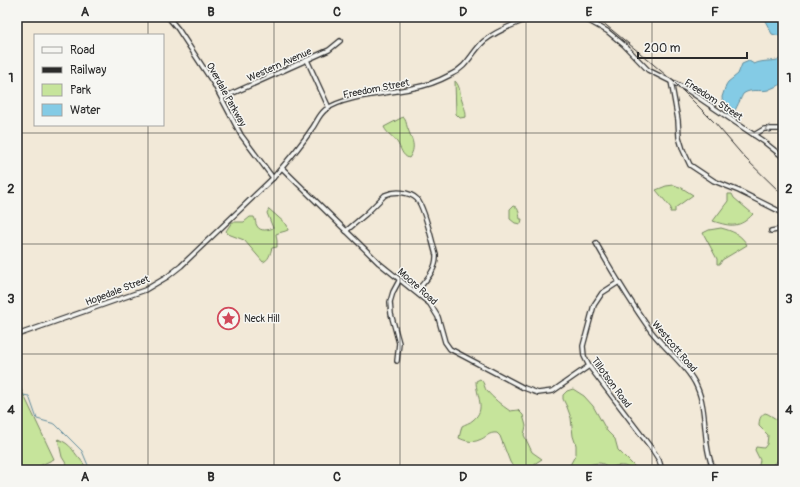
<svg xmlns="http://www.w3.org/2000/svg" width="800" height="487" font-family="Pangolin,sans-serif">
	<rect width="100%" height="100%" fill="#f2e9d8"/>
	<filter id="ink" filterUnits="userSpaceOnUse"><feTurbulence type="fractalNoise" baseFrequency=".025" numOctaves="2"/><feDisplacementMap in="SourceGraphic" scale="8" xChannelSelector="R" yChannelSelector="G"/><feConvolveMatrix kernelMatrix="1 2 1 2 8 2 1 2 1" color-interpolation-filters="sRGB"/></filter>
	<g filter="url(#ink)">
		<!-- green -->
		<g fill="#c6e49b" stroke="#788863">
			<path d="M455 81C461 87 459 93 462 101 464 108 466 109 466 117L460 118 456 114Z"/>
			<path d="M403 117C407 121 406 125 408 129 412 140 417 147 409 158 402 156 401 148 397 142 393 136 387 134 384 127Z"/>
			<path d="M674 185 682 188 693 195 675 208V212H670L671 208 656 190 666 186Z"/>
			<path d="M728 194H732L734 198 753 214C740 228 731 227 713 221L728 201Z"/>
			<path d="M513 206C519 207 519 213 520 219H522L521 224 515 223 510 219V209Z"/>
			<path d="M269 209 287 225 288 230C284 232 280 232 276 234L277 241V247L272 248C270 254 269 260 263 262L244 240 228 234 226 231 232 222H244L250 217H254C256 220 255 223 257 226 260 232 269 230 273 228L267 213Z"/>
			<path d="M721 228C732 231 741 234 747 245L722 260 720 264H717V259L703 233 709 230Z"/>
			<path d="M17 335H18L20 387 54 459 31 470H17Z"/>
			<path d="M480 379C484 382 484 386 486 390 493 398 501 405 510 411L518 410 523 415 526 426 524 435 532 452 542 459 528 468H517L512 465 510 462 500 436 497 433C488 432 486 438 479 440 473 443 465 441 459 438L462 426C465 424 470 423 473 420 487 409 476 396 476 381Z"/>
			<path d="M573 389 584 396 593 406 607 431 615 439 618 450 638 470H629V468C623 464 615 466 609 468 601 460 596 464 587 465 582 466 576 465 570 465L576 454V445L573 436 571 418 567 407 563 399V395L567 391Z"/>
			<path d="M765 413 768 414 781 422V430L783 433V458L774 463 772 470H758L760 460 755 450 756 447 764 448 767 444 768 435 759 426C759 420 760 416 765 413Z"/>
			<path d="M58 439C72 445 71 449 80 459 83 463 85 465 87 470H70L62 457Z"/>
		</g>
		<!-- water -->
		<g fill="#84cbe5" stroke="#608b9b">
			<path d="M763 17H783V37L772 34Z"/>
			<path d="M783 57V84C778 85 773 88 768 90 760 92 751 88 743 94 742 96 735 111 733 114H728L723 107 722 97 726 85 728 82 738 74 742 64 749 61 754 64C764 59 777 63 783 57Z"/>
		</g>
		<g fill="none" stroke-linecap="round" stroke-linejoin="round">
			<!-- stream -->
			<path stroke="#608b9b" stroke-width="1" d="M17 394 29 396 37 419 55 424 82 451 90 470"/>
			<defs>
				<g id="minor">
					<path d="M168 17 178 29 214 84 241 135 273 178"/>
					<path d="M577 17 589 21 607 31 624 45 648 70 686 89 763 141 783 157"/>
					<path d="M307 60 329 108"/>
					<path d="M671 81 678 120 679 137 683 150 690 165 714 181 739 191 783 213"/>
					<path d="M222 98 329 50 340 41"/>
					<path d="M754 135 764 129H783"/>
					<path d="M282 168 379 263 430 304 438 317 445 342 450 349 524 388 538 393 553 391 589 366"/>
					<path d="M346 231 366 214 385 195C394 191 409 191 417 199 425 208 432 242 436 255 437 270 425 281 416 292"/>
					<path d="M771 231 783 229"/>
					<path d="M596 243C613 273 631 303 651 331 664 348 689 368 697 387 708 411 702 446 714 470"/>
					<path d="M619 282 602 293 594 305 583 346 584 356 589 366 652 449 659 460 662 470"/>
					<path d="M17 335 145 290 167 277 181 266 273 178C286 163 300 147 311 130 316 124 318 116 325 110 345 95 388 94 413 88 425 86 439 81 450 75 468 67 471 53 484 41 496 31 519 22 533 17"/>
					<path d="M397 361 399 343 391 314 390 302 393 292 400 279"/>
				</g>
			</defs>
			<!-- minor casing -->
			<use href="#minor" stroke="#2b2b2b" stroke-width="6"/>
			<!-- minor -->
			<use href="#minor" stroke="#f6f6f2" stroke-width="3.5"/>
			<!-- rail -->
			<path stroke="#2b2b2b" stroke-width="1" d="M596 17 640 53 674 82 714 122 745 158 783 195"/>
		</g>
		<!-- one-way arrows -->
		<defs><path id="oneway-chevron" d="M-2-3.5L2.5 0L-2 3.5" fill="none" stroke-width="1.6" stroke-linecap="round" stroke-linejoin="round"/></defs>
		<use stroke="#90908e" href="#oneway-chevron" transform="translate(768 129) rotate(175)"/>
	</g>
	<!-- grid -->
	<path fill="none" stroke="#2b2b2b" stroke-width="1" stroke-opacity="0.55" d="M148 17V35M274 17V470M400 17V470M526 17V470M652 17V470M148 125V470M17 133H783M17 244H783M17 354H783"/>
	<!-- icons -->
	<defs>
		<symbol id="sight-ring" viewBox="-11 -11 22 22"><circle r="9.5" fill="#f6f6f2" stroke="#d1495b" stroke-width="1.5"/><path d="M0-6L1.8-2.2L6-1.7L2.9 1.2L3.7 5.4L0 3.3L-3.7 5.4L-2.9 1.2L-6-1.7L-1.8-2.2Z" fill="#d1495b"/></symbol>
	</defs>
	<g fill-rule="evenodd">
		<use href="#sight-ring" x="216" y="306" width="25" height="25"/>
	</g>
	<g text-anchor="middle" stroke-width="3" stroke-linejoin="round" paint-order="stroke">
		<!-- street labels -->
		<g font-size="10" fill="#2b2b2b" stroke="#f6f6f2">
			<text transform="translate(279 64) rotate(-24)" y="4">Western Avenue</text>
			<text transform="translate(376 88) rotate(-11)" y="4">Freedom Street</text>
			<text transform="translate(227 94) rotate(61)" y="4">Overdale Parkway</text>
			<text transform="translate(714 99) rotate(33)" y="4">Freedom Street</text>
			<text transform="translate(418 286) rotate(42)" y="4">Moore Road</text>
			<text transform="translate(117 290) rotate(-21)" y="4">Hopedale Street</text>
			<text transform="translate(675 346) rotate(50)" y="4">Westcott Road</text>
			<text transform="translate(612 382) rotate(54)" y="4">Tillotson Road</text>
		</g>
		<!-- poi labels -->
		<g font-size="10" fill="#2b2b2b" stroke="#f6f6f2" text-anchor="start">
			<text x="244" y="322">Neck Hill</text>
		</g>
	</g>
	<!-- margin -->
	<rect width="800" height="487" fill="none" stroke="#f6f6f2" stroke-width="44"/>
	<!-- legend -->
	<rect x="34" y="34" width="130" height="92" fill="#f6f6f2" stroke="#a5a5a2"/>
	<rect x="42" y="47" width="20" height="6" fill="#f6f6f2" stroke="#a5a5a2"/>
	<text x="70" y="54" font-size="12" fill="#2b2b2b">Road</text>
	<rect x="42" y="67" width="20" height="6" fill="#2b2b2b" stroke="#a5a5a2"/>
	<text x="70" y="74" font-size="12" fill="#2b2b2b">Railway</text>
	<rect x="42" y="84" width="20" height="12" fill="#c6e49b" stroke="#a5a5a2"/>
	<text x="70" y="94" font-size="12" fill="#2b2b2b">Park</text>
	<rect x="42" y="104" width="20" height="12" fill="#84cbe5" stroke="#a5a5a2"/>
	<text x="70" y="114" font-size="12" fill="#2b2b2b">Water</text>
	<!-- scale -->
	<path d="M638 52v6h109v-6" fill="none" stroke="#2b2b2b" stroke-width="2"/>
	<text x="644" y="52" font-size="12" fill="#2b2b2b" stroke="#f6f6f2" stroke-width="3" paint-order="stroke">200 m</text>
	<rect x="22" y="22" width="756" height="443" fill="none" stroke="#2b2b2b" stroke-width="1.5"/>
	<g font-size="13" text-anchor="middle" font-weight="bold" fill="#2b2b2b">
		<text x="85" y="16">A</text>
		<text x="211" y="16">B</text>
		<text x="337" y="16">C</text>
		<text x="463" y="16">D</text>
		<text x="589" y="16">E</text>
		<text x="715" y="16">F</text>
		<text x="11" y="82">1</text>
		<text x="789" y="82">1</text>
		<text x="11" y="193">2</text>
		<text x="789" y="193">2</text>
		<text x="11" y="303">3</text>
		<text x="789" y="303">3</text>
		<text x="11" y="414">4</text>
		<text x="789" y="414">4</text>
		<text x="85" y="481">A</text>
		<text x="211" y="481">B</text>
		<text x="337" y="481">C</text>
		<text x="463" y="481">D</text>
		<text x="589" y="481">E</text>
		<text x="715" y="481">F</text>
	</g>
</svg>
